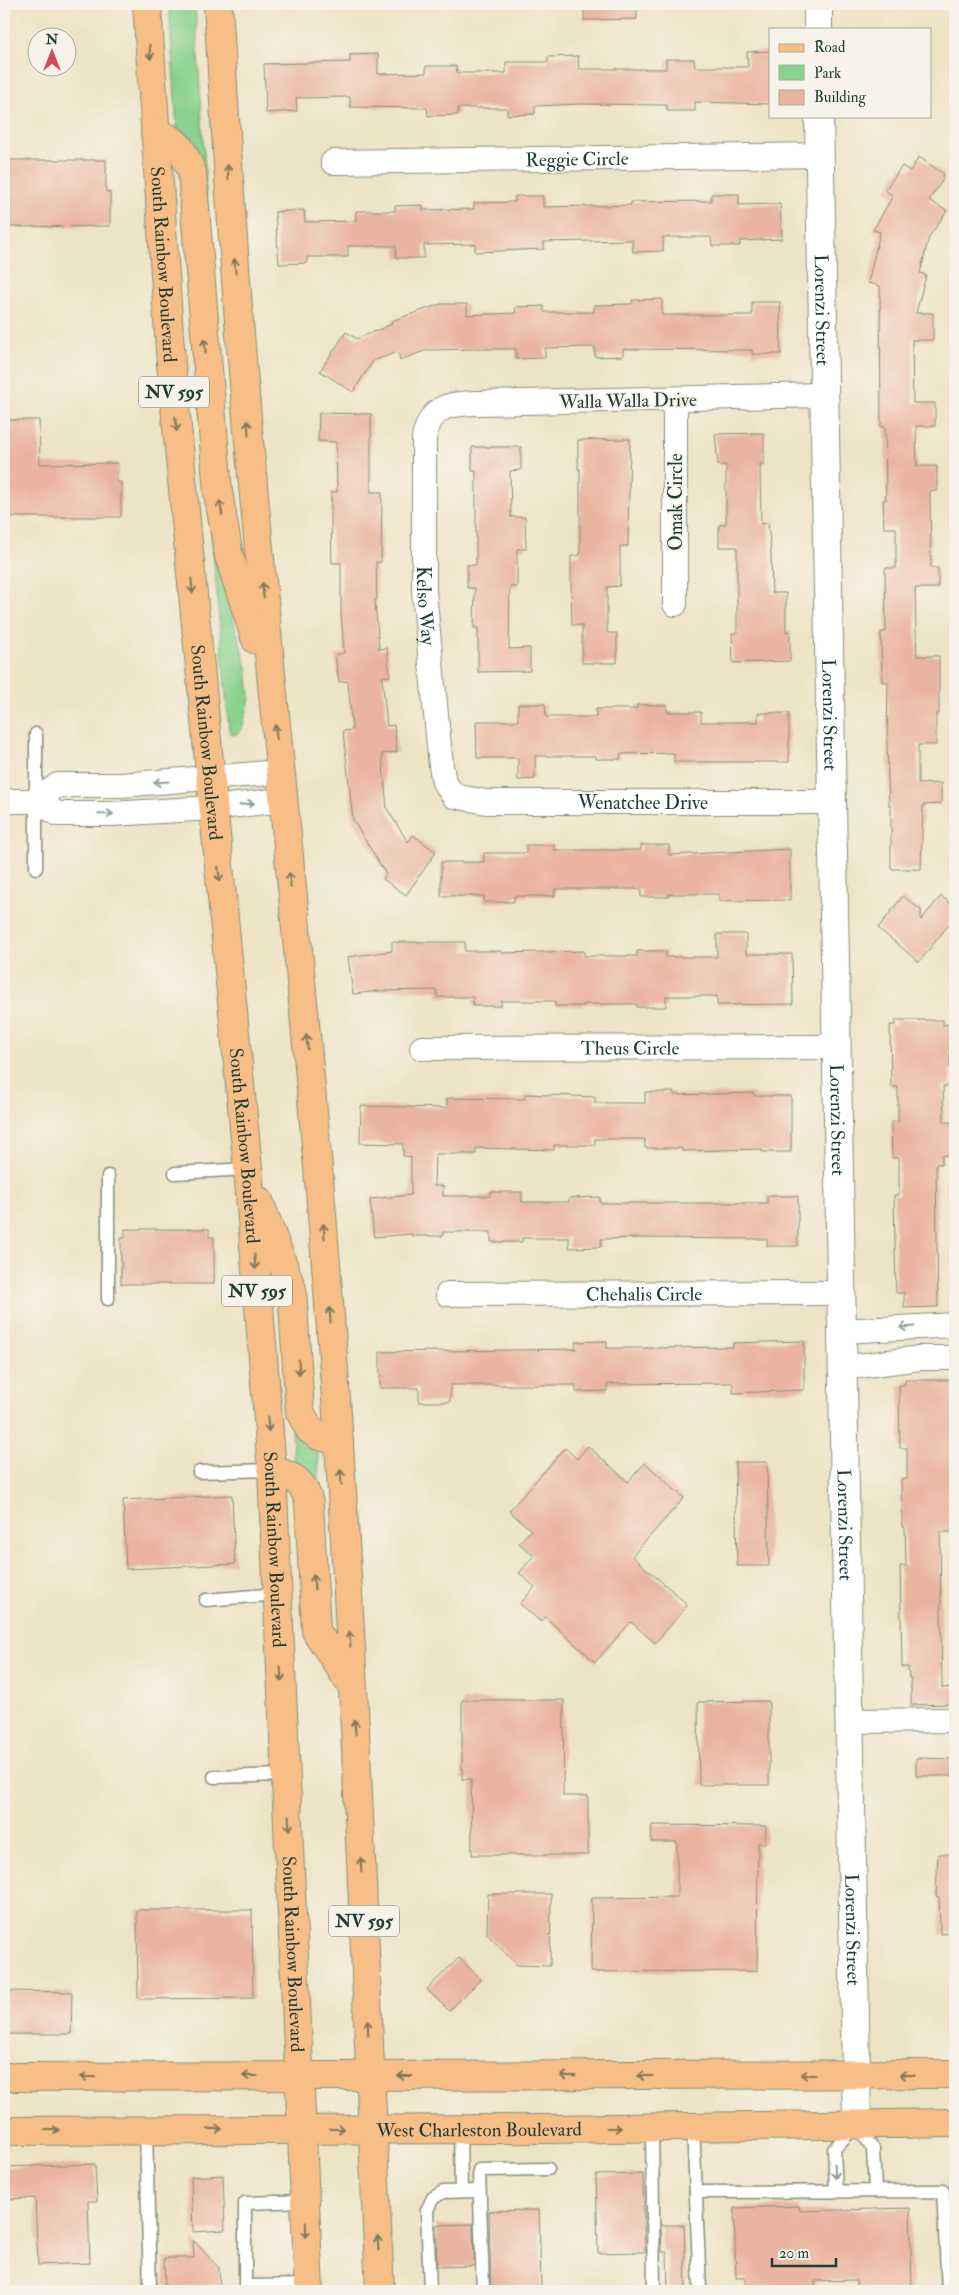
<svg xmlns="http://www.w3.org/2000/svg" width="959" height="2295" font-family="'IM FELL Double Pica',serif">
	<rect width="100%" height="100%" fill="#f7f3e8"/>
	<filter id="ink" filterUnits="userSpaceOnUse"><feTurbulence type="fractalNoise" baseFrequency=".02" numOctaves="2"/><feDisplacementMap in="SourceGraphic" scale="10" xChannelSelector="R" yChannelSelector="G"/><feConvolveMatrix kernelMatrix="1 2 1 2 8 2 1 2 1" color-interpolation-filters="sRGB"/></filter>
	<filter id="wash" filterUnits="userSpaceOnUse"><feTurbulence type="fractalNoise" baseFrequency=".0096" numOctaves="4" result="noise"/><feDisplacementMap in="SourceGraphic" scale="20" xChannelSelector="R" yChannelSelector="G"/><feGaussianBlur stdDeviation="1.12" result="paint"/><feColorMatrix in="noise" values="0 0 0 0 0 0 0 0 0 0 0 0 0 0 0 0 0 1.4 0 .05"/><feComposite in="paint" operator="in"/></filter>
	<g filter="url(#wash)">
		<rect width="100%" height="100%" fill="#ede3c5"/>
		<!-- green -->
		<g fill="#8ad18d" stroke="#548760">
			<path d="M169 4H195L208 221 177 129Z"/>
			<path d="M181 190 218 568 247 667 250 698 242 729 235 735 231 734 229 730Z"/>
			<path d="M288 1365 305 1441 318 1453 322 1541 294 1465Z"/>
		</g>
		<g id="blocks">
			<!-- building -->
			<g fill="#eab5a0">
				<path d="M584 4H637V19L584 20Z"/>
				<path d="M770 51V104L695 102V111H667V105L580 104 535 106V114L507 115V108H458V115L428 116 427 108 350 107V97L296 98 297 111 266 113 264 64 350 62V55L378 54V74L426 73V66H456L457 73H506V62H548V57L578 56 579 69H666V59H694L695 67H748L747 52Z"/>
				<path d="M919 157 944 174 942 177 944 178 929 200 947 211 929 237 920 273 926 275 916 313H933V340H912L913 403H935V426H916L917 466H937V491H930L931 568H938V588H915L916 631 917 656H939V714H936V745H918V784L941 783V804L923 805 921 869H891V806H889L887 745 888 682H882L881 632H886L885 568H896V528H884L883 500H886L885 427H881L880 286 868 283 880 232 873 230 893 196 885 190 902 166 910 171Z"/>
				<path d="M8 160H106V192H110V226L4 227V174H8Z"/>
				<path d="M711 194H739V205L780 204 782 239 740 241V246H712L711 237H663V251L633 252 632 240 544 242V249L475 252V244L424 245V258H396V246H348V257H307V263L279 264 275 212 304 210 305 222 356 221V211H395V206L423 205V210L474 209V203L515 202V196H543V207L592 206 631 205V202L711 201Z"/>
				<path d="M662 299V315H752V302H780L781 354H752V350L623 349V356L595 357V347L545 348V358L516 359V349H476L427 350 400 360 398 352 373 361 353 392 320 371 346 332 357 339 392 324 391 321 441 304H467V315L516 313 515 307 544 306V312H594V305L632 304V300Z"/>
				<path d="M319 413 371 414V492H382L381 562H376L377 600H375L379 649 387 648 390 676 382 677 387 726 394 725 397 752 382 754 387 809 408 842 413 835 436 852 406 895 383 879 386 874 353 820 343 731 352 730 348 681 339 682 335 655 344 653 341 613V563H332L331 520V492H337L336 442 318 441Z"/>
				<path d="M4 420H39L40 464 118 463 117 482H121V517H4Z"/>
				<path d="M764 433V464H760L761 524 768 523 771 554 772 593H786V632L790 631V661L733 663 732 633H737V547H719V525L726 524V465H718L715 434Z"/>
				<path d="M630 439 628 546H620V586L607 587V633H617V663H582V625H572L571 587V556L580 555V469H578V440Z"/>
				<path d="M472 447H521V470L510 471 511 517H525L526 549H517V587H510L509 649 530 648V671L478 672V628H474L475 588H467V565H476V471H472Z"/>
				<path d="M518 704H545L546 717H596V709H637V705H667V712H701V722H758V713H789V762H674V753L620 754 621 759H596V756H535V779L518 780V758H477L476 721H518Z"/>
				<path d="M526 845H554V850H641V845H669V855L790 849V900L719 901V894H669V897H641V889H555V896H514V902H484V896H441V862H484V853H526Z"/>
				<path d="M903 896 921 910V920L941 896 955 907V917L919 962 878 928Z"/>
				<path d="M717 934H746V954H792L793 1004 717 1005V996H666V1007H637V1004H584V1006H555V1001H501V1006H473V997H437V990L379 991 353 994 348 957 392 951V942H465V951H501V953L584 951V956H637V951H666V957H717Z"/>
				<path d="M896 1020H943V1025L950 1024V1086H943L944 1122H953V1155H942V1164H936L938 1307 904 1308V1293H896L894 1195H899V1158H892L891 1122H898V1087H891L890 1025H896Z"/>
				<path d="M645 1092H674V1095L754 1093V1096H791V1152H762V1149L682 1151V1148H645V1139H595V1145H554V1150L476 1148V1154H435L434 1186H443V1196H490V1192H522V1202H569V1198L600 1197V1203H767V1196H798V1246H767V1239L638 1238 601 1239V1247L569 1248V1238H522V1242H491V1232H443V1236H412V1234L374 1237 370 1199 411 1195V1157L403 1156V1144L360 1143 361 1106 447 1108V1098L525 1099V1094L595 1097V1103H645Z"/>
				<path d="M125 1229H209V1237H214V1284H121V1238H125Z"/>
				<path d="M607 1341V1348H654L733 1347V1343L804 1341V1390L733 1393V1383L607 1384V1391L576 1392V1385H450V1402H419V1388H380V1352L576 1349 575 1342Z"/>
				<path d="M905 1380H952V1384H955V1532H940L942 1688 955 1687V1704L911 1705V1678H909L908 1667H902L900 1566H906L905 1527H902L901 1480 907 1479V1448H900L899 1385H905Z"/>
				<path d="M588 1446 628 1482 645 1463 684 1498 632 1556 688 1605 655 1643 631 1622 595 1662 545 1617 541 1622 520 1604 535 1587 519 1573 534 1556 519 1543 531 1530 509 1511 565 1448 577 1459Z"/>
				<path d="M735 1462H767L769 1566H737Z"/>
				<path d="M232 1495 235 1564 126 1569 123 1500Z"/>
				<path d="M462 1700H564L563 1796H588V1855H472L471 1779H462Z"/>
				<path d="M769 1701V1785H699L698 1702Z"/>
				<path d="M916 1758 955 1759V1776H916Z"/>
				<path d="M652 1825 766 1826 765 1843H758L757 1971 591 1972 592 1898 677 1897V1842H651Z"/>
				<path d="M938 1854H955V1933L940 1934 939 1897 936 1896Z"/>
				<path d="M488 1894H551L550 1966 517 1965 487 1934Z"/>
				<path d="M137 1910H252L253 1998 138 1999Z"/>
				<path d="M459 1958 481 1979 449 2011 427 1989Z"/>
				<path d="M4 1991 72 1992 71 2034H4Z"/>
				<path d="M95 2164 97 2201H88L90 2263 38 2265 35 2198 4 2199V2167Z"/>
				<path d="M643 2174 645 2252 598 2253 596 2175Z"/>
				<path d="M223 2175 225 2230 193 2232 191 2177Z"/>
				<path d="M799 2206 800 2211 910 2208 912 2291H856V2280L815 2281V2291H746L745 2278H736L734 2208Z"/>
				<path d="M539 2210 541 2286 491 2288 489 2211Z"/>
				<path d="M473 2224 474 2266 437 2267 436 2225Z"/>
				<path d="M661 2225H684L686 2291H668L667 2252H662Z"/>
				<path d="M193 2240 219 2268 220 2291H165L164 2258H194Z"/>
			</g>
		</g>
	</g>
	<g filter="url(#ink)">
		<use href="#blocks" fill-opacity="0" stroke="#86907c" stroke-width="1"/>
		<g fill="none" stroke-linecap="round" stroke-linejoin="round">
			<defs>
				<g id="service">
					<path d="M36 734V868"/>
					<path d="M175 1173 248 1169"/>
					<path d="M108 1176V1299"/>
					<path d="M199 1472 272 1470"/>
					<path d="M206 1600 277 1594"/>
					<path d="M214 1777 287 1775"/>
					<path d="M693 2125 700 2291"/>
					<path d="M652 2128 654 2291"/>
					<path d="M460 2129 461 2191"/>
					<path d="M146 2130 150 2291"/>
					<path d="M836 2191 834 2149 857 2124 873 2149 875 2191"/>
					<path d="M696 2192 943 2191 948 2291"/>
					<path d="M305 2201 245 2203V2286L309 2285"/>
					<path d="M430 2291 427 2210 433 2198 443 2192 479 2191"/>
					<path d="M483 2291 479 2170 548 2169"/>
				</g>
				<g id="minor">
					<path id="s1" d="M333 162 820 155"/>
					<path id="s2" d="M824 395 480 403C450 404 431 404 424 438V591L441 766 444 782 454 796 486 802H832"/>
					<path d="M675 400V604"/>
					<path d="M4 801H36L58 814H111L212 808 283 800"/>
					<path d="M36 801 58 785H121L280 772"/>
					<path id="s3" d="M422 1048 837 1047"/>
					<path id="s4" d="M448 1294 842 1293"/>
					<path d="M842 1331 955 1325"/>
					<path d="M843 1368 920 1358H955"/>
					<path d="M850 1721 955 1720"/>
				</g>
				<g id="tertiary">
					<path d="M818 4V29"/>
					<path id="s5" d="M819 116 857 2124"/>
				</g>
				<g id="primary">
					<path id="s6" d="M147 4 171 364 248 1169 272 1470 309 2291"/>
					<path d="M218 4C226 138 234 272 246 406 271 697 305 987 327 1278 354 1615 364 1954 380 2291"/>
					<path d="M155 133C180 140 182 150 192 172L218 492 229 556 256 640"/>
					<path d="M259 1201 292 1289 300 1412 310 1430 319 1436 339 1441"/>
					<path d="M272 1470C292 1475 304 1481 309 1503L316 1631 352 1686"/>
					<path d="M4 2077 955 2074"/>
					<path id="s7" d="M4 2131 547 2129 955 2123"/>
				</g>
			</defs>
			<!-- service casing -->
			<use href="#service" stroke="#86907c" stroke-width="15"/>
			<!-- minor casing -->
			<use href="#minor" stroke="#86907c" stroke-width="26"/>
			<!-- tertiary casing -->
			<use href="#tertiary" stroke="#86907c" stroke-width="30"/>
			<!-- primary casing -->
			<use href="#primary" stroke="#86907c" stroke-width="30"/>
			<!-- service -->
			<use href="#service" stroke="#fff" stroke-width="12"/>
			<!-- minor -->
			<use href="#minor" stroke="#fff" stroke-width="24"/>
			<!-- tertiary -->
			<use href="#tertiary" stroke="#fff" stroke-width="28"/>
			<!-- primary -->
			<use href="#primary" stroke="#f7be87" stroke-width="28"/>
		</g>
		<!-- one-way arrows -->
		<defs><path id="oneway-shaft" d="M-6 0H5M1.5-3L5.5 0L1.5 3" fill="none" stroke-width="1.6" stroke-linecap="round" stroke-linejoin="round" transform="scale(1.25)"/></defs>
		<g stroke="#807759">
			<use href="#oneway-shaft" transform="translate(150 52) rotate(86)"/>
			<use href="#oneway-shaft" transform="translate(228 172) rotate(-93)"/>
			<use href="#oneway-shaft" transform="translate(235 266) rotate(-95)"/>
			<use href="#oneway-shaft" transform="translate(205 346) rotate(-95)"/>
			<use href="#oneway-shaft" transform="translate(176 424) rotate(85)"/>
			<use href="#oneway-shaft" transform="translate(248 428) rotate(-95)"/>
			<use href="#oneway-shaft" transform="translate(221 508) rotate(-100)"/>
			<use href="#oneway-shaft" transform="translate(192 586) rotate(85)"/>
			<use href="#oneway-shaft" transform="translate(263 590) rotate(-95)"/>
			<use href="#oneway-shaft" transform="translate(276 732) rotate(-95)"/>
			<use href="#oneway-shaft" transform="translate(219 874) rotate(84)"/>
			<use href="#oneway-shaft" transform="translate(290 880) rotate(-96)"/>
			<use href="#oneway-shaft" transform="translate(307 1042) rotate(-96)"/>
			<use href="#oneway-shaft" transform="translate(324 1231) rotate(-95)"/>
			<use href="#oneway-shaft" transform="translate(255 1262) rotate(85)"/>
			<use href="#oneway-shaft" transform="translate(330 1315) rotate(-94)"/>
			<use href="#oneway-shaft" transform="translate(299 1367) rotate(87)"/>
			<use href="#oneway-shaft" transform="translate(268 1424) rotate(85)"/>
			<use href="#oneway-shaft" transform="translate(341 1477) rotate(-93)"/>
			<use href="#oneway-shaft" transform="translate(314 1582) rotate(-93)"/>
			<use href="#oneway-shaft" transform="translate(350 1639) rotate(-93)"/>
			<use href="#oneway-shaft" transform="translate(281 1674) rotate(87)"/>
			<use href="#oneway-shaft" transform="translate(355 1727) rotate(-93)"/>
			<use href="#oneway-shaft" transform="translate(289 1823) rotate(87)"/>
			<use href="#oneway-shaft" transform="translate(361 1865) rotate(-93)"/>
			<use href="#oneway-shaft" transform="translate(368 2028) rotate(-92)"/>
			<use href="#oneway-shaft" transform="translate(808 2075) rotate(180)"/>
			<use href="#oneway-shaft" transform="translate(907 2075) rotate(180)"/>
			<use href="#oneway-shaft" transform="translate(250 2076) rotate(180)"/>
			<use href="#oneway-shaft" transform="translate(405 2076) rotate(180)"/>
			<use href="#oneway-shaft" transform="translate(568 2076) rotate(-180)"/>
			<use href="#oneway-shaft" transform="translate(645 2076) rotate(180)"/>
			<use href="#oneway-shaft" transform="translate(88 2077) rotate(180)"/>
			<use href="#oneway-shaft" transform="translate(614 2128)"/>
			<use href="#oneway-shaft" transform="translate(215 2129)"/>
			<use href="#oneway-shaft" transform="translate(337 2129)"/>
			<use href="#oneway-shaft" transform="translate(52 2130)"/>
			<use href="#oneway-shaft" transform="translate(306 2230) rotate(88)"/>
			<use href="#oneway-shaft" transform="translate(378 2243) rotate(-93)"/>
		</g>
		<g stroke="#8f9e9a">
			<use href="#oneway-shaft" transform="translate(161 782) rotate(176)"/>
			<use href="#oneway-shaft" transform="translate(247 804) rotate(-7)"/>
			<use href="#oneway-shaft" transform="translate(106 814) rotate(-1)"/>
			<use href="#oneway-shaft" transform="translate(907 1327) rotate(176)"/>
			<use href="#oneway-shaft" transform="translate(835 2171) rotate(87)"/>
		</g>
	</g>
	<g text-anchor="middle" stroke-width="4" stroke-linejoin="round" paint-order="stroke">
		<!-- shield labels -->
		<g fill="#f7f3e8" stroke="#60746a" stroke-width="1">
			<rect x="139" y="376.5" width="70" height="31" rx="4"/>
			<rect x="222" y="1275.5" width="70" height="31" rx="4"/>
			<rect x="329" y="1905.5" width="70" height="31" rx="4"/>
		</g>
		<g font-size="18" font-weight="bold" fill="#1f3d34">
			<text x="174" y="398">NV 595</text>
			<text x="257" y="1297">NV 595</text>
			<text x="364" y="1927">NV 595</text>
		</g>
		<!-- street labels -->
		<g font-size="19" fill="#1f3d34" stroke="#f7f3e8">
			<text dy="7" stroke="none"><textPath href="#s1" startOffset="244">Reggie Circle</textPath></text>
			<text dy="7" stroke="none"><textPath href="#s6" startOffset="261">South Rainbow Boulevard</textPath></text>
			<text dy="7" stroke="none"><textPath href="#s5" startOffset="194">Lorenzi Street</textPath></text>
			<text transform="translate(628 400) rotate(-1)" y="7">Walla Walla Drive</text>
			<text transform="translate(675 502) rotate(-90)" y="7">Omak Circle</text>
			<text dy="7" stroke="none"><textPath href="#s2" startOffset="586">Kelso Way</textPath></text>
			<text dy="7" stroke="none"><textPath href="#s5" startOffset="599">Lorenzi Street</textPath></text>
			<text dy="7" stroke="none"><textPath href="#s6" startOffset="741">South Rainbow Boulevard</textPath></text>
			<text dy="7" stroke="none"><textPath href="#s2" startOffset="970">Wenatchee Drive</textPath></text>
			<text dy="7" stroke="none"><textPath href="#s3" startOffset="208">Theus Circle</textPath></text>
			<text dy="7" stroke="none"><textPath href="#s5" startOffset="1004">Lorenzi Street</textPath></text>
			<text dy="7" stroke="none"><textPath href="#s6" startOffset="1146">South Rainbow Boulevard</textPath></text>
			<text dy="7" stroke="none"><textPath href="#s4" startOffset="196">Chehalis Circle</textPath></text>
			<text dy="7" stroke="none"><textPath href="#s5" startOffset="1409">Lorenzi Street</textPath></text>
			<text dy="7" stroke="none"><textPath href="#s6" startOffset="1551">South Rainbow Boulevard</textPath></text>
			<text dy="7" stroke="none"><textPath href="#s5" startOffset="1814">Lorenzi Street</textPath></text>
			<text dy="7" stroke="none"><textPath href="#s6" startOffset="1956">South Rainbow Boulevard</textPath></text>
			<text dy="7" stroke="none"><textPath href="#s7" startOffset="475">West Charleston Boulevard</textPath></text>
		</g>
	</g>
	<!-- margin -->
	<rect width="959" height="2295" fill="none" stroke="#f7f3e8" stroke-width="20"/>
	<!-- legend -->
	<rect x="769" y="28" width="162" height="90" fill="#f7f3e8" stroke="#a1aaa0"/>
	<rect x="779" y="44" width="25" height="8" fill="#f7be87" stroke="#a1aaa0"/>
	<text x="814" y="52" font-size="15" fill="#1f3d34">Road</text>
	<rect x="779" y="65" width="25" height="15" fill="#8ad18d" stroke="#a1aaa0"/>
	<text x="814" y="78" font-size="15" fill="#1f3d34">Park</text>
	<rect x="779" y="90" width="25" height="15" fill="#eab5a0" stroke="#a1aaa0"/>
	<text x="814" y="102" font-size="15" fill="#1f3d34">Building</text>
	<!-- north arrow -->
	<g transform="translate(52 52)"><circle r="24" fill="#f7f3e8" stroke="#a1aaa0"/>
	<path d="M0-4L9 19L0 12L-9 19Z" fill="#d1495b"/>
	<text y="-8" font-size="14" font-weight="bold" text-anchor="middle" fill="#1f3d34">N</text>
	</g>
	<!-- scale -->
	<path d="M772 2258v8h64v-8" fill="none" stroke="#1f3d34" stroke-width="2.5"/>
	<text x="779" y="2258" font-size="15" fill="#1f3d34" stroke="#f7f3e8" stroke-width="4" paint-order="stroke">20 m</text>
</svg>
